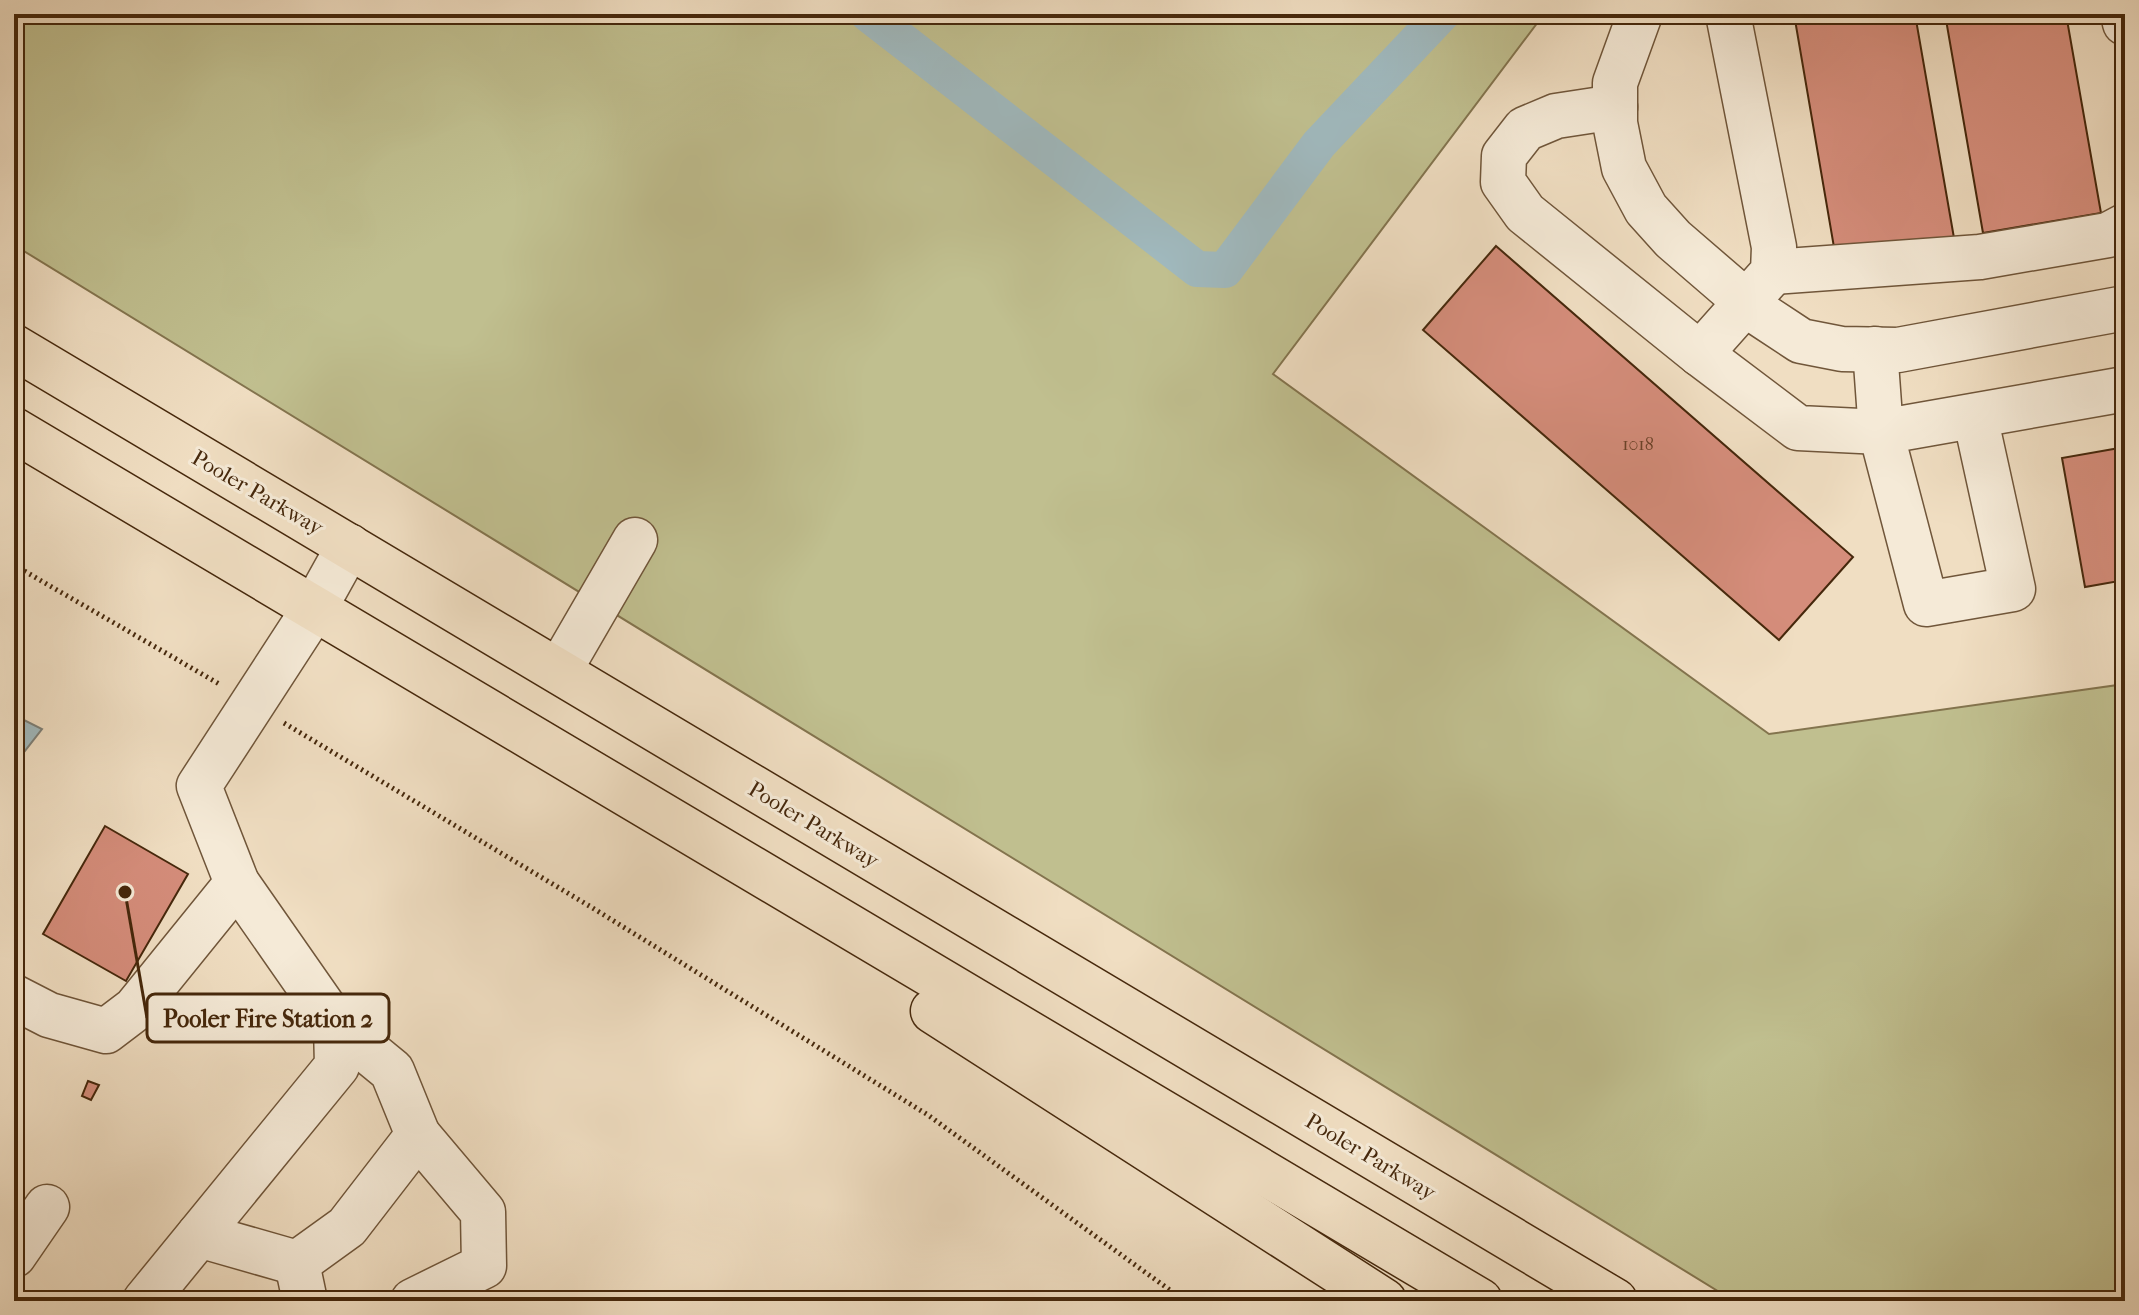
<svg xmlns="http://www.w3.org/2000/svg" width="2139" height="1315" font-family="'IM FELL French Canon',serif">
	<rect width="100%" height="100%" fill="#f0dec2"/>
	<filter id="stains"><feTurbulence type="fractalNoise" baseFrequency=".0025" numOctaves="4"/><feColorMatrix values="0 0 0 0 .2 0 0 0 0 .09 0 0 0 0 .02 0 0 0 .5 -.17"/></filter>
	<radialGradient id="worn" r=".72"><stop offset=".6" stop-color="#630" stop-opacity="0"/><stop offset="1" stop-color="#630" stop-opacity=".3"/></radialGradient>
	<!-- green -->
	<path fill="#c0bf8f" stroke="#83744e" stroke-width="2" d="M14 14H1544L1273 374 1769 734 2125 684V1301H1734L14 245Z"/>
	<!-- water -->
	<path fill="#a0b9be" stroke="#7c7f77" stroke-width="2" d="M14 715 42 729 14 765Z"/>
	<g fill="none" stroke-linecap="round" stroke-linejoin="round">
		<!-- canal -->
		<path stroke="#a0b9be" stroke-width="36" d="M868 14 1197 269 1225 270 1319 144 1442 14"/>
	</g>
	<!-- building -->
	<g fill="#d58d7b" stroke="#46280c" stroke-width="2">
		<path d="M1794 14H1915L1954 238 1836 259Z"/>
		<path d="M1945 14H2066L2101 213 1983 233Z"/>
		<path d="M1496 246 1853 557 1779 640 1423 330Z"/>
		<path d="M2125 447V580L2085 587 2062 458Z"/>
		<path d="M105 826 188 874 126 981 43 934Z"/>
		<path d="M88 1081 99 1085 91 1100 82 1096Z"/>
	</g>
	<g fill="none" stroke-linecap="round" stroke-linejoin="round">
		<defs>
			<g id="minor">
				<path d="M1640 14 1615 83V123L1624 168 1646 209 1673 239 1760 314 1801 341 1842 349 1898 350 2125 308"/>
				<path d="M2123 14 2125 23"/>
				<path d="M1615 107 1556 116 1525 129 1504 156 1503 182 1525 213 1700 354 1798 428 1881 432 2125 389"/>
				<path d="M1773 272 1980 257 2108 235 2125 226"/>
				<path d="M1875 349 1881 432 1926 604 2013 589 1975 416"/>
				<path d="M1700 354 1773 272 1774 247 1728 14"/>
				<path d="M559 671 635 540"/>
				<path d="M14 997 49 1015 106 1031 135 1009 237 883"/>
				<path d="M199 1235 297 1263 347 1227 418 1135 392 1071 336 1025"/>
				<path d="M14 1255 47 1207"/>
				<path d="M297 1263 305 1301"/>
				<path d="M145 1301 337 1066 336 1025 237 883 199 786 314 609 349 546"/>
				<path d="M413 1301 484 1266 483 1212 418 1135"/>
			</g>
			<g id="major">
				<path d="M14 347 1615 1301"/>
				<path d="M14 430 1480 1301"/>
				<path d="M933 1011 1384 1301"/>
			</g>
		</defs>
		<!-- minor casing -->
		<use href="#minor" stroke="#70563a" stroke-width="47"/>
		<!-- major casing -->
		<use href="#major" stroke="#46280c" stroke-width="47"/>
		<!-- path -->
		<g stroke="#46280c" stroke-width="5" stroke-dasharray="2 4" stroke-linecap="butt">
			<path d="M14 565 221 685"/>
			<path d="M284 723 591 907 928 1115 1185 1301"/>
		</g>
		<!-- minor -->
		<use href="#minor" stroke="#f5ead7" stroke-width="44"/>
		<!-- major -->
		<use href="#major" stroke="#f0dec2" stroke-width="44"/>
	</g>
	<g text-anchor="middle" stroke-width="6" stroke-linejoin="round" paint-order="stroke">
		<!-- number labels -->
		<g font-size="18" fill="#6a4128">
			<text x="1638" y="450">1018</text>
		</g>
		<!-- street labels -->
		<g font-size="22" fill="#46280c" stroke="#f5ead7">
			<text transform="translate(258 492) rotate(30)" y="8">Pooler Parkway</text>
			<text transform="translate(814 824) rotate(31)" y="8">Pooler Parkway</text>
			<text transform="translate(1371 1156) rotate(31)" y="8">Pooler Parkway</text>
		</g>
	</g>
	<!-- callouts -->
	<path fill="none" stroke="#46280c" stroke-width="3" d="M125 892L147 1018"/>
	<circle fill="#46280c" stroke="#f5ead7" stroke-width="3" cx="125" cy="892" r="8"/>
	<rect fill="#f5ead7" stroke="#46280c" stroke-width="3" x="147" y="994" width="242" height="48" rx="8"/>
	<g font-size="24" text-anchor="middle" font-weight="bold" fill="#46280c">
		<text x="268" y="1027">Pooler Fire Station 2</text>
	</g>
	<!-- margin -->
	<rect width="2139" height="1315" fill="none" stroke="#f0dec2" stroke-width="48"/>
	<rect x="16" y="16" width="2107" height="1283" fill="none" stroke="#46280c" stroke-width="4"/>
	<rect x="24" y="24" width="2091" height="1267" fill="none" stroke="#46280c" stroke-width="2"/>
	<rect width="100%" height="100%" filter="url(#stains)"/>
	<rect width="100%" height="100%" fill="url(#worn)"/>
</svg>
